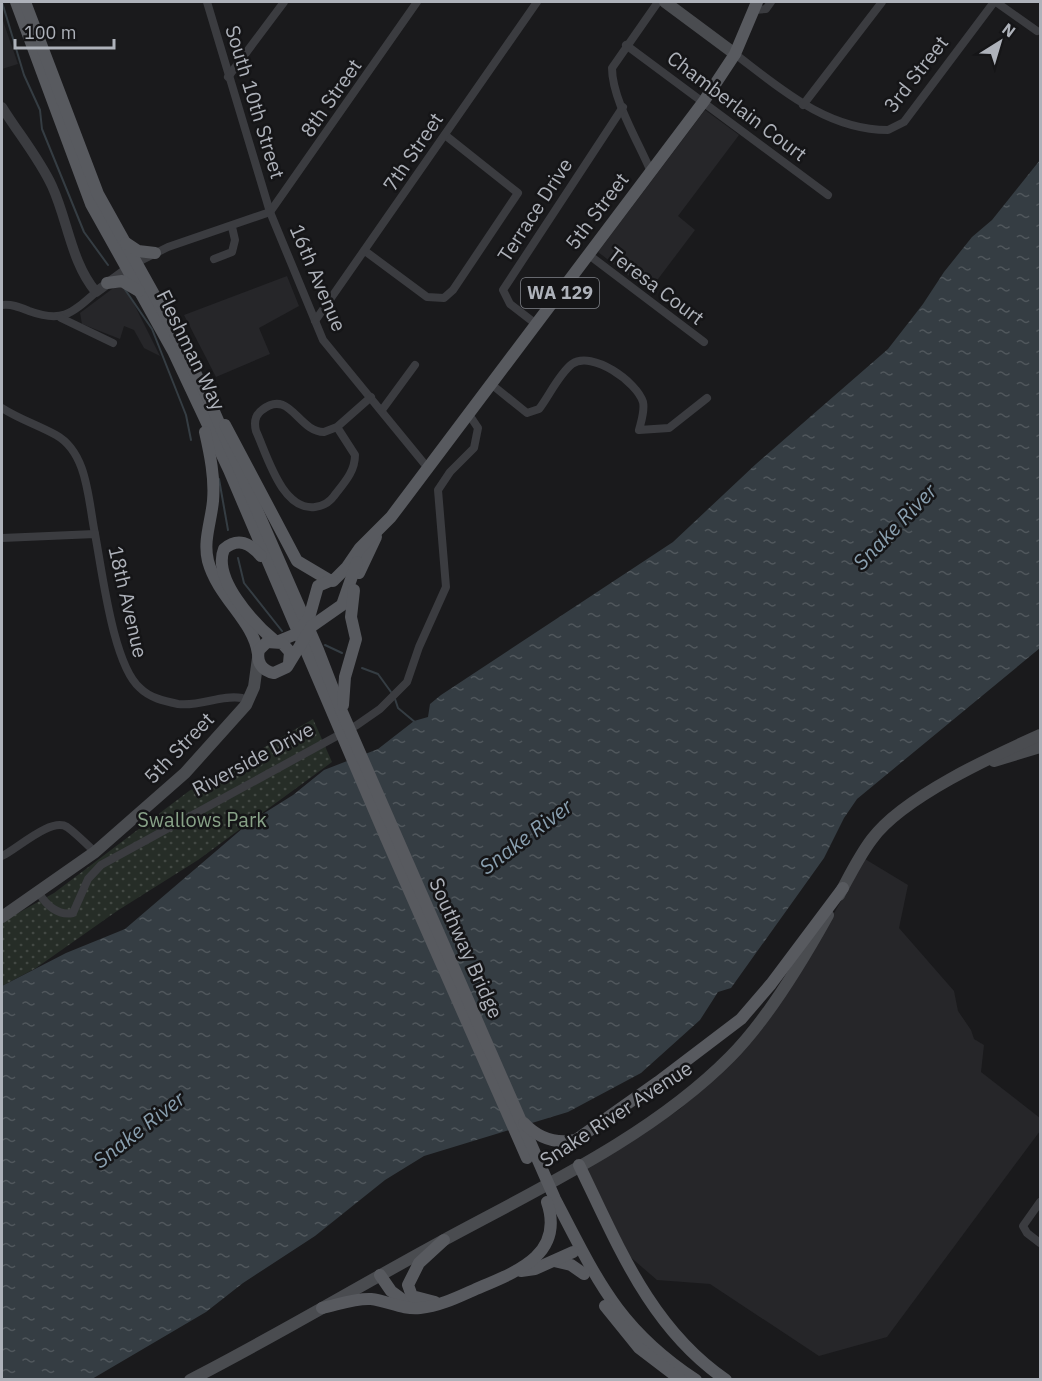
<svg xmlns="http://www.w3.org/2000/svg" width="1042" height="1381" font-family="'IBM Plex Sans',sans-serif">
	<defs>
		<pattern id="park-dots" width="8" height="8" patternUnits="userSpaceOnUse" patternTransform="scale(1.5)"><rect width="8" height="8" fill="#262d27"/><path d="M2 2h.1M6 6h.1" fill="none" stroke="#434944" stroke-width="1.8" stroke-linecap="round"/></pattern>
		<pattern id="water-ripples" width="26" height="14" patternUnits="userSpaceOnUse" patternTransform="scale(1.5)"><rect width="26" height="14" fill="#353d43"/><path d="M2 4q2-2 4 0t4 0M15 11q2-2 4 0t4 0" fill="none" stroke="#50575c"/></pattern>
	</defs>
	<rect width="100%" height="100%" fill="#1a1a1c"/>
	<!-- built -->
	<g fill="#262629">
		<path d="M2 18 18 64 2 69Z"/>
		<path d="M705 110 739 135 678 216 695 230 649 291 598 252Z"/>
		<path d="M287 276 299 306 259 328 270 354 216 377 184 315Z"/>
		<path d="M116 286 126 288 160 356 144 348 134 330 124 326 120 339 82 324 80 313Z"/>
		<path d="M865 859 908 885 899 928 954 991 958 1011 971 1030 974 1039 984 1045 981 1072 1040 1118V1131L887 1337 819 1356 710 1284 657 1280 628 1255 586 1170 680 1109 727 1067 818 941Z"/>
	</g>
	<!-- park -->
	<path fill="url(#park-dots)" d="M313 719 332 762 198 860 117 911 36 968 2 986V922L54 893 189 791Z"/>
	<!-- water -->
	<path fill="url(#water-ripples)" d="M1040 160V648L857 799 844 818 824 858 731 988 718 992 700 1020 641 1073 568 1112 424 1156 385 1180 315 1236 243 1283 206 1312 92 1379H2V986L66 953 125 929 250 822 293 795 324 770 378 749 414 721 428 717 430 704 441 695 673 542 756 464 888 349 923 304 944 272 972 237 992 220Z"/>
	<g fill="none" stroke-linecap="round" stroke-linejoin="round">
		<!-- stream -->
		<g stroke="#353d43" stroke-width="2">
			<path d="M2 2 24 75 40 110 42 129 84 232 108 265"/>
			<path d="M124 288 152 329 186 415 191 440"/>
			<path d="M219 479 228 530"/>
			<path d="M238 558 244 583 282 631"/>
			<path d="M325 645 342 653"/>
			<path d="M362 668 378 674 391 692"/>
			<path d="M395 699 398 708 416 723"/>
		</g>
		<!-- minor -->
		<g stroke="#3b3c40" stroke-width="8">
			<path d="M207 2 270 212 323 340 427 467"/>
			<path d="M996 2 1037 31"/>
			<path d="M754 10 766 9 771 2"/>
			<path d="M626 45 828 195"/>
			<path d="M735 54C781 89 827 130 888 130L904 122 994 2"/>
			<path d="M228 77 284 2"/>
			<path d="M803 105 882 2"/>
			<path d="M651 172C639 143 612 99 612 68L658 2"/>
			<path d="M365 251 427 297 444 298 453 290 518 193 445 135"/>
			<path d="M589 255 704 342"/>
			<path d="M214 259 232 252 235 240 232 227"/>
			<path d="M136 263 168 247 270 212 417 2"/>
			<path d="M2 305C12 304 19 307 29 311 62 323 71 314 96 292"/>
			<path d="M61 318 113 343"/>
			<path d="M315 321 537 2"/>
			<path d="M536 324 510 304 503 290 623 107"/>
			<path d="M491 384 527 413 539 409C549 396 559 374 572 364 592 350 637 382 643 402 645 411 641 422 639 430L669 428 707 398"/>
			<path d="M2 408C19 419 38 425 56 435 88 453 88 500 95 534"/>
			<path d="M382 410 415 365"/>
			<path d="M337 427 355 455C355 472 344 483 334 496 329 503 323 506 315 507 282 511 267 455 256 431 254 423 255 415 262 410 290 388 298 432 324 432L337 427 371 397"/>
			<path d="M2 538 95 534C102 570 113 665 140 688 150 698 164 701 178 704 200 707 222 694 242 698L246 705"/>
			<path d="M2 856C17 849 51 817 67 827 77 834 86 844 95 852"/>
			<path d="M39 893C46 905 58 916 73 913L88 879 101 865 357 725 380 709 407 682 419 647 446 587 438 490 450 472 474 448 478 428 468 413"/>
			<path d="M1040 1202 1023 1226 1027 1233 1040 1243"/>
		</g>
		<!-- tertiary -->
		<path stroke="#3b3c40" stroke-width="10" d="M2 107C18 133 39 158 52 186 68 221 71 262 96 292L134 264"/>
		<!-- secondary -->
		<g stroke="#4a4c50" stroke-width="12">
			<path d="M665 2 735 54"/>
			<path d="M994 761 1040 747"/>
			<path d="M839 895C849 877 859 856 872 839 903 797 993 756 1040 735"/>
			<path d="M2 917 95 852 185 773 246 705 254 687 258 658"/>
			<path d="M190 1380C276 1336 359 1286 444 1240 540 1188 653 1135 730 1057 766 1021 803 960 828 915"/>
		</g>
		<!-- primary -->
		<g stroke="#585a5f" stroke-width="12">
			<path d="M16 2 91 204 173 351 229 470 386 838 527 1158"/>
			<path d="M25 2 98 194 171 325 209 400 318 650 342 712 555 1199C597 1279 617 1328 696 1380"/>
			<path d="M126 243 138 251 155 253"/>
			<path d="M107 283 122 281 139 291"/>
			<path d="M225 425 297 561 329 580"/>
			<path d="M205 432C210 454 215 478 213 501 211 522 203 541 208 561 218 598 254 621 258 654"/>
			<path d="M261 556C250 543 238 537 224 549 212 578 253 623 275 641"/>
			<path d="M359 573 376 537"/>
			<path d="M333 581 347 567 360 548 391 517 704 101 735 54 757 2"/>
			<path d="M279 641 296 634 309 618 318 586 332 580"/>
			<path d="M289 663 290 652 282 643 267 642 259 650C256 662 262 671 274 673L287 667 312 626 342 605 357 562"/>
			<path d="M343 705 345 677 356 639 351 617 354 590"/>
			<path d="M524 1123C538 1138 556 1144 576 1140L658 1082 741 1019 771 984 843 888"/>
			<path d="M579 1165C618 1245 650 1328 726 1380"/>
			<path d="M554 1261 571 1265 584 1274"/>
			<path d="M521 1271 535 1269 573 1252"/>
			<path d="M380 1275 391 1291 410 1305"/>
			<path d="M435 1302 412 1296 408 1285 419 1263 444 1240"/>
			<path d="M605 1306 639 1348 681 1380"/>
			<path d="M322 1308C337 1305 355 1298 371 1299 388 1301 403 1310 420 1308 440 1306 458 1297 476 1289 516 1272 565 1255 547 1202"/>
		</g>
	</g>
	<g text-anchor="middle" stroke-width="5" stroke-linejoin="round" paint-order="stroke">
		<!-- shield labels -->
		<rect fill="#151517" stroke="#808389" stroke-width="1.5" x="521" y="278" width="78" height="30" rx="4.5"/>
		<g font-size="18" font-weight="bold" fill="#aeb2ba">
			<text x="560" y="299">WA 129</text>
		</g>
		<!-- street labels -->
		<g font-size="20" fill="#aeb2ba" stroke="#151517">
			<text transform="translate(916 74) rotate(-52)" y="7">3rd Street</text>
			<text transform="translate(331 98) rotate(-55)" y="7">8th Street</text>
			<text transform="translate(255 102) rotate(73)" y="7">South 10th Street</text>
			<text transform="translate(737 106) rotate(37)" y="7">Chamberlain Court</text>
			<text transform="translate(413 152) rotate(-56)" y="7">7th Street</text>
			<text transform="translate(535 210) rotate(-57)" y="7">Terrace Drive</text>
			<text transform="translate(597 211) rotate(-53)" y="7">5th Street</text>
			<text transform="translate(318 278) rotate(67)" y="7">16th Avenue</text>
			<text transform="translate(656 286) rotate(37)" y="7">Teresa Court</text>
			<text transform="translate(191 350) rotate(64)" y="7">Fleshman Way</text>
			<text transform="translate(128 602) rotate(77)" y="7">18th Avenue</text>
			<text transform="translate(179 748) rotate(-46)" y="7">5th Street</text>
			<text transform="translate(253 759) rotate(-28)" y="7">Riverside Drive</text>
			<text transform="translate(466 948) rotate(66)" y="7">Southway Bridge</text>
			<text transform="translate(616 1114) rotate(-33)" y="7">Snake River Avenue</text>
		</g>
		<!-- park labels -->
		<g font-size="20" fill="#88a288" stroke="#151517">
			<text x="202" y="827">Swallows Park</text>
		</g>
		<!-- water labels -->
		<g font-size="21" font-style="italic" fill="#8aa0b0" stroke="#151517">
			<text transform="translate(895 527) rotate(-46)" y="7">Snake River</text>
			<text transform="translate(526 837) rotate(-37)" y="7">Snake River</text>
			<text transform="translate(139 1130) rotate(-38)" y="7">Snake River</text>
		</g>
	</g>
	<!-- border -->
	<rect width="1042" height="1381" fill="none" stroke="#aeb2ba" stroke-width="6"/>
	<!-- north arrow -->
	<g transform="translate(1000 42) rotate(37)" stroke="#151517" stroke-width="4.5" paint-order="stroke">
	<path d="M0-4.5L10 22L0 15L-10 22Z" fill="#aeb2ba"/>
	<text y="-9" font-size="16" font-weight="bold" text-anchor="middle" fill="#aeb2ba">N</text>
	</g>
	<!-- scale -->
	<path d="M15 39v9h99v-9" fill="none" stroke="#aeb2ba" stroke-width="3"/>
	<text x="24" y="39" font-size="18" fill="#aeb2ba" stroke="#151517" stroke-width="4.5" paint-order="stroke">100 m</text>
</svg>
